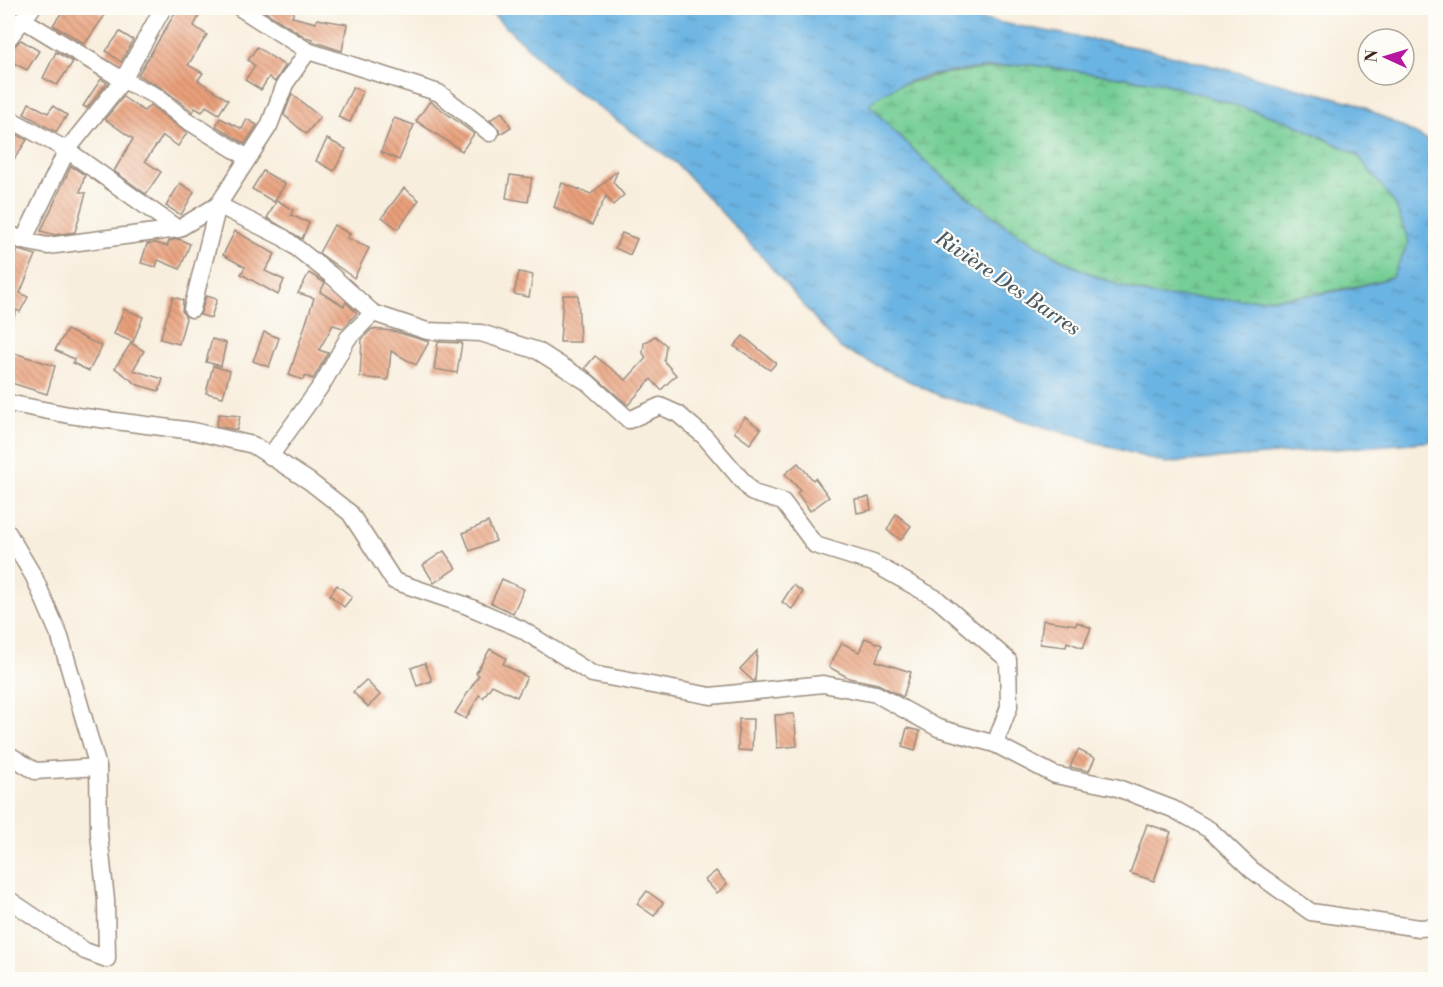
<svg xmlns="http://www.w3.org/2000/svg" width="1443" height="987" font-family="'Libre Bodoni',serif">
	<defs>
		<pattern id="wetland-marsh" width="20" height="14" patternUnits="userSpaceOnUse" patternTransform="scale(1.5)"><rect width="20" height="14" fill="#74ce95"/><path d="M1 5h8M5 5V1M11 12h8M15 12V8" fill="none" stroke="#60a779"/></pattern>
		<pattern id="water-ripples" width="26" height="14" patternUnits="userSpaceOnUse" patternTransform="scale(1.5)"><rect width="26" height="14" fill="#6bb4e3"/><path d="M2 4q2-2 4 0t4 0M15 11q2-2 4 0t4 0" fill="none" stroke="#5993b7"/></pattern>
		<pattern id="building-back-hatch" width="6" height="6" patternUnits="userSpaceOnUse" patternTransform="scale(1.5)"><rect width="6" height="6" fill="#eaa07c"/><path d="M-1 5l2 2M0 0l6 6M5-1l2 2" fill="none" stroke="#bf8365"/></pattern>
	</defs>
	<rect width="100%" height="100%" fill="#fdfcf7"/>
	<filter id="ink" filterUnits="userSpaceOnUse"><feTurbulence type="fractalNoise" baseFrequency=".0167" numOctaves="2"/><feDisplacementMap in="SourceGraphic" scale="12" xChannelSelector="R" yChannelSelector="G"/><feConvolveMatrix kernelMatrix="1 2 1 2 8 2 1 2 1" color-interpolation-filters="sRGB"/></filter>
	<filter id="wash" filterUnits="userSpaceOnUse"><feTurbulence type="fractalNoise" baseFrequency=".008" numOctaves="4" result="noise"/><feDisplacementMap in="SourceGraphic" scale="24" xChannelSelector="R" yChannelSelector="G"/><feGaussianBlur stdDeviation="1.35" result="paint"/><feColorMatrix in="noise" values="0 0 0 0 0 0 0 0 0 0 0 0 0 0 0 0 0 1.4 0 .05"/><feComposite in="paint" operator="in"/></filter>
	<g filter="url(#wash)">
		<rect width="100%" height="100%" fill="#f8eedd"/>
		<!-- wetland -->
		<path fill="url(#wetland-marsh)" stroke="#587c5a" stroke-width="1.5" d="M1025 64 1163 83 1290 122 1357 154 1395 204 1409 242 1392 277C1327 296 1257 303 1189 298 1176 297 1161 298 1148 294 1043 266 941 183 868 104L889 88 942 74Z"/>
		<!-- water -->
		<path fill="url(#water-ripples)" stroke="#536f80" stroke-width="1.5" fill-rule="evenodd" d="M486 8H919L1151 50 1356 103 1435 144V441L1165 463 938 395 840 348 758 252 677 164 565 83ZM1025 64 1163 83 1290 122 1357 154 1395 204 1409 242 1392 277C1326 298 1253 303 1185 297 1173 296 1159 297 1148 294 1046 268 938 181 869 104 908 69 974 70 1025 64Z"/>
		<g id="blocks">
			<!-- building -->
			<g fill="url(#building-back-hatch)">
				<path d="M65 8H95L105 15 85 44 53 25Z"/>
				<path d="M178 8H203L194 26 207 35 188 65 203 73 198 80 228 100 219 114 206 106 202 112 195 108 193 112 162 88 138 75Z"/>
				<path d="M259 8H295L292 17 316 23 317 19 347 24 342 51 312 41 313 39 305 37Z"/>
				<path d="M120 32 133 40 121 62 106 51Z"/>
				<path d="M21 40 39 51 27 70 8 60V49L12 48Z"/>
				<path d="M257 47 285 66 275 82 269 77 261 90 245 80 255 66 248 60Z"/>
				<path d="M56 52 73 62 57 85 43 78Z"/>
				<path d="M101 79 107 83 87 108 83 106Z"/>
				<path d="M353 87 363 92 350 122 338 117Z"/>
				<path d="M292 94 320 117 306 134 284 115Z"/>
				<path d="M123 97 144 111 150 105 187 133 178 146 163 136 145 161 161 172 146 194 114 171 133 139 105 119Z"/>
				<path d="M430 101 474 134 462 151 416 121Z"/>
				<path d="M29 103 48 113 53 106 67 115 56 132 24 114Z"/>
				<path d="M502 112 511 127 500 134 499 129 490 120Z"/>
				<path d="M220 118 242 129 247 119 257 125 245 144 216 126Z"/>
				<path d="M394 118 414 125 399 160 381 152Z"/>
				<path d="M8 130 27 140 8 168Z"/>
				<path d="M327 139 346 149 334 171 316 161Z"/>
				<path d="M71 166 85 175 80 192 86 193 75 232 55 235 41 231Z"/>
				<path d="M618 170 613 182 624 195 613 205 606 196 592 225 554 207 562 183 591 194Z"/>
				<path d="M263 171 285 184 274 202 252 189Z"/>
				<path d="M510 175 532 178 528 202 506 198Z"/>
				<path d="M180 183 194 192 181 215 166 206Z"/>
				<path d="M404 188 419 200 398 229 382 217Z"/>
				<path d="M277 200 293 210 291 215 309 223 302 239 267 218Z"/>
				<path d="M334 225 350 234 347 238 369 248 354 278 319 253Z"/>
				<path d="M235 231 275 254 265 271 284 280 278 295 241 274 245 267 223 255Z"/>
				<path d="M622 233 637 239 630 255 615 248Z"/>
				<path d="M179 239 190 244 180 269 158 260 156 267 141 263 147 244 155 243 167 246 169 241Z"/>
				<path d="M18 250 36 255 20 293 28 297 20 312 17 310 8 330V272Z"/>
				<path d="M519 272 533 275 529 297 514 294Z"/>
				<path d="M309 273 325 283 320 292 344 306 346 302 357 313 343 328 333 325 319 350 328 353 313 379 305 376 303 380 289 375 314 298 298 293Z"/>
				<path d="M563 295H578L580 342H560Z"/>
				<path d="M206 296 217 299 211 318 200 315Z"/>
				<path d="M173 297 183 300 182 311 186 318 179 344 160 339Z"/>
				<path d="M124 309 143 317 133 342 114 334Z"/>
				<path d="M372 329 393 331 429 342 416 365 391 351 388 380 360 377 362 339Z"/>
				<path d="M67 330 102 346 89 371 73 363 74 359 55 350Z"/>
				<path d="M264 332 279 338 269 367 253 361Z"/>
				<path d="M655 336 666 345 664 361 676 375 661 390 651 379 628 405 585 368 595 356 626 380 646 358 643 353 644 343Z"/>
				<path d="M743 336 776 363 770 370 734 346Z"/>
				<path d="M212 339 226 343 221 366 206 362Z"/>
				<path d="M438 342 462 343 457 373 434 369Z"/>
				<path d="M131 343 144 351 133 370 163 379 159 391 138 385 115 368Z"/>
				<path d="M8 351 55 366 47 394 8 382Z"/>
				<path d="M213 366 230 371 223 397 206 393Z"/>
				<path d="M219 414 240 416 237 430 216 426Z"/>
				<path d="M745 417 761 429 750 444 734 432Z"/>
				<path d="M798 463 813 480 815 478 829 497 810 511 797 493 800 490 785 474Z"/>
				<path d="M869 497 871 510 857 513 855 499Z"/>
				<path d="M896 514 911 526 901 540 887 530Z"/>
				<path d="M488 522 496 541 470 551 463 533Z"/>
				<path d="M444 551 456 568 434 583 423 565Z"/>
				<path d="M502 579 524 589 513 613 491 603Z"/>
				<path d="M337 585 352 597 344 607 330 595Z"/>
				<path d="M793 585 803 592 792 609 782 602Z"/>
				<path d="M1043 620 1076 625 1077 622 1091 628 1083 648 1067 642 1066 647 1040 644Z"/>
				<path d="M865 638 882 645 876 661 911 672 903 697 878 684 849 678 829 667 842 643 859 652Z"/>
				<path d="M490 649 506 658 503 664 527 677 517 697 492 685 483 698 479 695 466 719 455 713 479 675 476 673Z"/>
				<path d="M757 651 755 681H753L740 669Z"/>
				<path d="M425 663 432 681 417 686 411 668Z"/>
				<path d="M366 680 380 695 368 707 353 692Z"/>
				<path d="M794 714 797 746 777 748 775 715Z"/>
				<path d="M739 719H753L752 751 738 750Z"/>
				<path d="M907 728 920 731 915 751 902 747Z"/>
				<path d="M1078 750 1095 758 1089 771 1070 767Z"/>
				<path d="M1147 824 1171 832 1154 881 1130 873Z"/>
				<path d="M716 871 727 884 717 893 705 880Z"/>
				<path d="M647 891 663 903 654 916 637 904Z"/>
			</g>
		</g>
	</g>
	<g filter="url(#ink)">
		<use href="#blocks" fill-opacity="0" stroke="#9a8c7e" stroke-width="1.5"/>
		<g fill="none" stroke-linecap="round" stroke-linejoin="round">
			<defs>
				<g id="street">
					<path d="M240 8 308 51"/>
					<path d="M22 19 123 80 156 96 183 118 248 158"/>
					<path d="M8 39 32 8"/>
					<path d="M8 118 67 150 178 229"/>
					<path d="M8 233 23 241 48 246 178 229 218 205 284 238 331 275 373 313 348 338 323 383 271 455"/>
					<path d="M23 241 67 150 123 80 163 8"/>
					<path d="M192 309 218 205 269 126 285 84 308 51 439 93 490 133"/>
					<path d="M373 313 427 331 481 333 538 351 587 382 629 420 660 406 678 414 705 437 753 493 783 502 815 545 873 563 937 599 1008 660 1009 707 995 744"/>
					<path d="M8 403 69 415 193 431 253 445 309 481 350 513 394 581 465 605 521 629 592 674 711 696 823 684 876 694 938 728 995 744 1055 775 1115 787 1173 809 1210 830 1252 870 1311 912 1419 928 1436 927"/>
					<path d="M8 533 34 577 60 637 98 767 99 834 106 900 107 959 85 951 8 899"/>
					<path d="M8 754 35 771 98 767"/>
				</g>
			</defs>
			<!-- street casing -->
			<use href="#street" stroke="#9a8c7e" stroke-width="19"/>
			<!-- street -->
			<use href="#street" stroke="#fff" stroke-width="16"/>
		</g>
	</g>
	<g text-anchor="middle" stroke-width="4.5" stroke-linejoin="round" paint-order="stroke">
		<!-- water labels -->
		<g font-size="21" font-style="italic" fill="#4c5a63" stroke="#fdfcf7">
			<text transform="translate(1008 283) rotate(34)" y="7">Rivière Des Barres</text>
		</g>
	</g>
	<!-- margin -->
	<rect width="1443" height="987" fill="none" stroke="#fdfcf7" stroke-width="30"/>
	<!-- north arrow -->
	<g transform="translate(1386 57) rotate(274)"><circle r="28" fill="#fdfcf7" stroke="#afa8a0" stroke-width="1.5"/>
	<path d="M0-4.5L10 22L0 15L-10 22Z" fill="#b5179e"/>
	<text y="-9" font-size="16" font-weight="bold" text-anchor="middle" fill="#3b2a1e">N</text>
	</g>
</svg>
